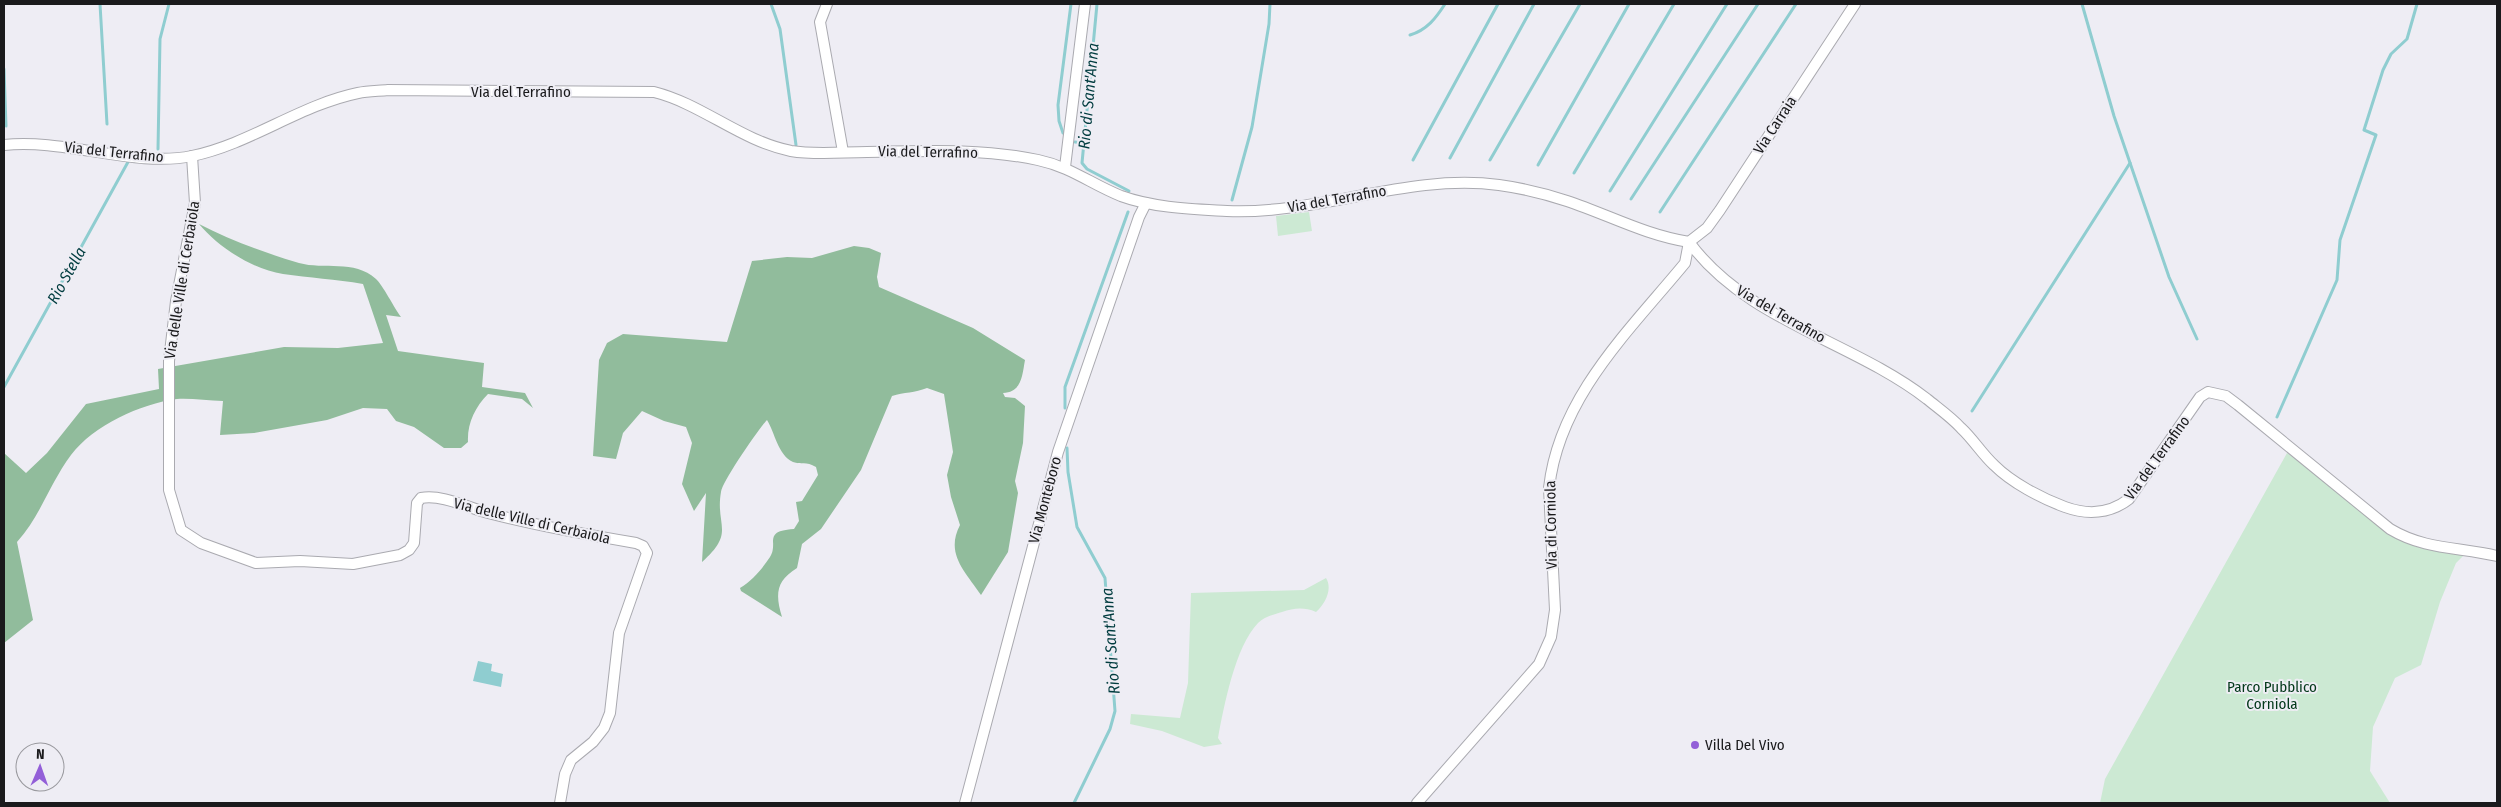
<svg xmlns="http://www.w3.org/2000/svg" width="2501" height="807" font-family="'Fira Sans Condensed',sans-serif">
	<rect width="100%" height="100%" fill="#eeedf4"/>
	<!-- green -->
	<g fill="#cce9d3">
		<path d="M1309 212 1312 231 1278 236 1276 216Z"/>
		<path d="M2287 453 2408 540 2470 549 2456 563 2440 602 2421 665 2395 678 2373 727 2370 771 2390 803H2100L2105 779Z"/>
		<path d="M1326 578C1333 589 1325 604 1316 612 1304 607 1294 608 1282 612 1275 614 1264 617 1258 623 1235 647 1224 706 1218 738L1222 744 1204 747 1162 731 1130 724 1131 714 1180 718 1188 683 1191 593 1304 590Z"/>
	</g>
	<!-- forest -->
	<g fill="#91bc9c">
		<path d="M199 224C230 240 265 253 299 263 324 270 354 259 376 279 382 284 395 309 401 317L386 315 398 351 484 363 482 387 525 393 533 408 522 399 488 394C475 407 467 424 468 442L461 448H444L414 427 396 421 387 409 363 408 327 420 254 433 220 435 223 401C208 401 191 398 177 399 140 404 94 425 71 455 50 483 40 517 17 542L33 620 4 643V453L26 473 47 453 86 404 159 389 158 369 284 347 338 348 383 343 363 284C336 279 309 278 283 274 252 269 218 247 199 224Z"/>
		<path d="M854 246 869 248 881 253 877 277 879 287 973 328 1025 360C1022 376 1022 392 1003 393L1005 397 1015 398 1025 406 1023 443 1015 481 1018 493 1008 552 981 595C965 571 945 554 960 525L951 497 947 475 953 452 944 394 927 388C915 393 904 392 892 396L861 470 821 529 802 544 797 568C776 581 775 594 782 617L741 591 740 588C753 580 762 569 770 557 779 543 762 531 794 529L799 521 796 502 802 501 818 475 816 467C806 461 801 465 793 462 778 455 775 433 767 420 759 428 722 482 721 492 715 526 736 532 702 562L706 493 694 511 682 484 692 443 686 427 664 421 642 411 623 433 616 459 593 456 599 360 607 343 623 334 727 342 752 261 787 257 812 258Z"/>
	</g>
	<!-- water -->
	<path fill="#8fcdd0" d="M478 661 492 664 491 671 503 674 501 687 473 681Z"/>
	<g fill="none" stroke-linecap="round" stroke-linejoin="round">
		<!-- stream -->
		<g stroke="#8fcdd0" stroke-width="3">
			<path d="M100 4 107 124"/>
			<path d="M771 4 780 29 796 145"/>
			<path d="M1097 4 1082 163 1087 169 1129 191"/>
			<path d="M2082 4 2114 116 2169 277 2197 339"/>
			<path d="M1410 35C1427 30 1436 18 1445 4"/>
			<path d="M4 69 6 126"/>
			<path d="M1063 133 1059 121 1058 105 1071 4"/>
			<path d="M1075 142 1082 143"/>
			<path d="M158 149 160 39 169 4"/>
			<path d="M1450 158 1534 4"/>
			<path d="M1413 160 1498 4"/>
			<path d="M1490 160 1580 4"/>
			<path d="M1538 165 1629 4"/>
			<path d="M1574 173 1674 4"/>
			<path d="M1610 191 1727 4"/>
			<path d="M1631 199 1758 4"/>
			<path d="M1232 200 1252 127 1269 24 1270 4"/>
			<path d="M1660 212 1796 4"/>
			<path d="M4 387 128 162"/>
			<path d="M1065 408V387L1128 212"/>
			<path d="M1972 411 2130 163"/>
			<path d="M2277 417 2337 280 2340 240 2376 135 2364 130 2383 70 2391 54 2407 39 2417 4"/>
			<path d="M1067 448 1068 472 1077 527 1105 578 1115 711 1110 729 1074 803"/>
		</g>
		<defs>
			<g id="street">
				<path d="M827 4 820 22 843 152"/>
				<path d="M4 145C64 138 135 168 192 156 250 144 300 105 358 93 368 91 379 91 388 90L654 92C702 104 741 141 791 151 815 155 843 152 867 152 923 151 982 148 1038 160 1071 167 1091 184 1121 196 1154 208 1193 209 1227 211 1319 215 1407 173 1499 185 1521 188 1546 194 1567 201 1609 215 1645 235 1689 242 1747 321 1852 341 1927 399 1938 408 1951 417 1961 428 1973 439 1982 454 1994 465 2012 483 2041 498 2065 507 2087 515 2110 514 2129 499L2200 397 2208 392 2226 396 2238 405 2390 529C2425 550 2459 547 2497 556"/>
				<path d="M192 156 195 203 176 301 169 361V490L181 530 201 543 256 563 300 561 353 564 400 555 409 550 414 543 417 503 421 498C444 494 470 509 492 514 539 526 588 535 636 543L643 546 647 553 619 633 610 713 604 728 593 742 571 760 565 774 560 803"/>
				<path d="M1065 167 1085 4"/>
				<path d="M1689 242 1707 228 1720 210 1855 4"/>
				<path d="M965 803 1058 452 1139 217 1146 203"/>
				<path d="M1417 803 1539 664 1551 637 1555 610 1549 488C1559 397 1629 331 1685 263L1689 242"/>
			</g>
		</defs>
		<!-- street casing -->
		<use href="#street" stroke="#aaaab0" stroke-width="12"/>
		<!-- street -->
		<use href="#street" stroke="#fff" stroke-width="10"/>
	</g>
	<!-- markers -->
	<circle fill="#935fd8" stroke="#eeedf4" stroke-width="2" cx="1695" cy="745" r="5"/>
	<g text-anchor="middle" stroke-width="4" stroke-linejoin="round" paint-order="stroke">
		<!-- street labels -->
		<g font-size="15" fill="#1a1a1c" stroke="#eeedf4">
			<text x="521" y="97">Via del Terrafino</text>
			<text transform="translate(1775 125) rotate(-57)" y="5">Via Carraia</text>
			<text transform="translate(114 152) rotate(6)" y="5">Via del Terrafino</text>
			<text transform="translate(928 152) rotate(1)" y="5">Via del Terrafino</text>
			<text transform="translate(1337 199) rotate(-10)" y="5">Via del Terrafino</text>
			<text transform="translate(182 280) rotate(-81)" y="5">Via delle Ville di Cerbaiola</text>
			<text transform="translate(1781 314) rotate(30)" y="5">Via del Terrafino</text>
			<text transform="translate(2157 458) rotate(-54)" y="5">Via del Terrafino</text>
			<text transform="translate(1045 500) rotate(-75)" y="5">Via Monteboro</text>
			<text transform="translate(532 521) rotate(13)" y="5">Via delle Ville di Cerbaiola</text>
			<text transform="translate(1551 525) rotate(-91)" y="5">Via di Corniola</text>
		</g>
		<!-- park labels -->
		<g font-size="15" fill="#03381a" stroke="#eeedf4">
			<text x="2272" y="692">Parco Pubblico<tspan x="2272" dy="17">Corniola</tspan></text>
		</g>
		<!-- poi labels -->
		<g font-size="15" fill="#1a1a1c" stroke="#eeedf4" text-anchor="start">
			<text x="1705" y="750">Villa Del Vivo</text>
		</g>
		<!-- water labels -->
		<g font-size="16" font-style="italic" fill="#003c3f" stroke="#eeedf4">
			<text transform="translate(1088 96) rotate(-85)" y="6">Rio di Sant'Anna</text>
			<text transform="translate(66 275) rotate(-61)" y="6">Rio Stella</text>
			<text transform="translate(1110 641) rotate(-94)" y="6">Rio di Sant'Anna</text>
		</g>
	</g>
	<!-- border -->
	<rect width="2501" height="807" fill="none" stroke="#1a1a1c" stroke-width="10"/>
	<!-- north arrow -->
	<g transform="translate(40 767) rotate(2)"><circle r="24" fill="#eeedf4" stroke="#99999e"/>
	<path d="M0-4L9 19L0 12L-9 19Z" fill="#935fd8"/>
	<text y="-8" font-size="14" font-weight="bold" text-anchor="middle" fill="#1a1a1c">N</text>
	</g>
</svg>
